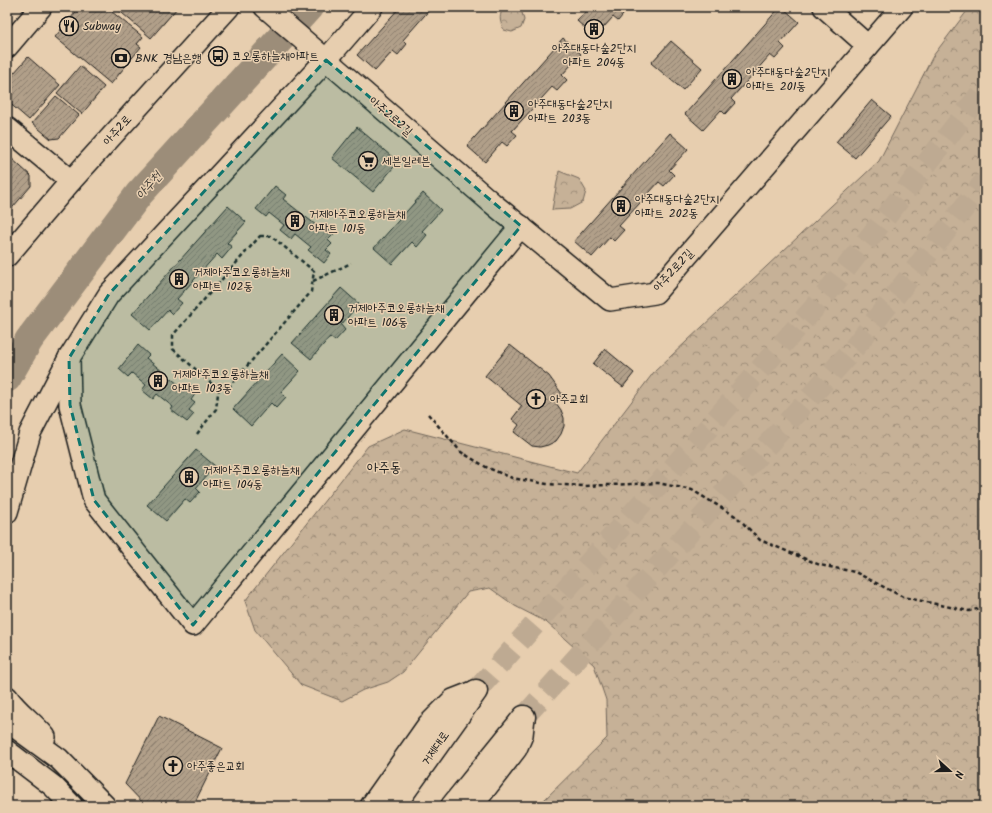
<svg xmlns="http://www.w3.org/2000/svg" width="992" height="813" font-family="Kalam,'Poor Story',sans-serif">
	<defs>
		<pattern id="forest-crowns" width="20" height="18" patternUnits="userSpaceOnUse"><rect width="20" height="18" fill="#c6b197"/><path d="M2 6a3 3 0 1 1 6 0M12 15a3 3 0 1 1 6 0" fill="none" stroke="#a08f7a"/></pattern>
		<pattern id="building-hatch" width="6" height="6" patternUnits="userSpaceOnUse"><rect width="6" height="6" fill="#b19f89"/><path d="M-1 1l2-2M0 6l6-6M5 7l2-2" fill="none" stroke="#8f816f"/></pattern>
	</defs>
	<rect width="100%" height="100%" fill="#e7ceaf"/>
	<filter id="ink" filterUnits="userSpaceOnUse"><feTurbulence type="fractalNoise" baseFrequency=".025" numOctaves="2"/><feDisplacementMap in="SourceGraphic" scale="8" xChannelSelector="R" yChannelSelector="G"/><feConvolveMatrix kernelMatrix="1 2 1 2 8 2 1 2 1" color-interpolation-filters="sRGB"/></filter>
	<g filter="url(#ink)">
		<!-- forest -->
		<g fill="url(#forest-crowns)" stroke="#71665a">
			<path d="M508 7H514L521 9 524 20 521 28 512 32 504 30C500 22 499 18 502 10Z"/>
			<path d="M970 7H985V806H538L607 738 606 700 594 665 546 622 515 606 490 588 468 592 403 672 388 682 363 690 342 701 301 685 255 630 245 601 368 446 405 429 577 473 654 372 879 161 933 56Z"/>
			<path d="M559 171 579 179 586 191 583 202 570 209 552 210Z"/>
		</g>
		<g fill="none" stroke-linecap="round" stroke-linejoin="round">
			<!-- river -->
			<path stroke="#9c8d79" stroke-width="29" d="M7 378 29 340 139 194 309 7"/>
		</g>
		<!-- building -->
		<g fill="url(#building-hatch)" stroke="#1c1c1c">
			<path d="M80 7H106L143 37 137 44 141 47 111 84 55 37Z"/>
			<path d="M115 7H178L151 38Z"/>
			<path d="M400 7H432L403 40 407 44 398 55 393 51 375 71 357 55Z"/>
			<path d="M590 7H624L627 10 618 21 613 17 595 37 577 21Z"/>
			<path d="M780 7H782L799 22 780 43 785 48 775 59 770 55 731 99 735 103 725 114 721 110 703 130 685 114Z"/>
			<path d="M563 38 581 54 562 75 567 80 557 91 552 87 512 131 517 135 507 146 502 142 485 162 467 146Z"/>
			<path d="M671 41 702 68 683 90 651 63Z"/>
			<path d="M28 57 60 85 29 120 7 101V81Z"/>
			<path d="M80 66 104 87 82 114 57 93Z"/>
			<path d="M56 96 79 115 59 138 51 139 32 123Z"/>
			<path d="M872 100 891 116 855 158 836 142Z"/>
			<path d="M357 127 398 162 373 192 332 158Z"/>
			<path d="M670 133 688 149 669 170 674 175 664 186 659 182 619 226 624 230 614 241 610 237 592 257 574 241Z"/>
			<path d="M10 157 31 176V186L7 214V160Z"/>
			<path d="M275 186 286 195 283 199 321 229 324 226 334 234 328 240 332 244 326 250 331 254 324 263 308 250 311 247 295 234 291 239 280 230 284 225 269 213 266 217 256 209Z"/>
			<path d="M423 193 441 210 422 231 427 235 417 247 412 242 392 264 374 248Z"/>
			<path d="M228 206 246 222 227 243 232 247 222 259 217 254 177 299 182 303 172 314 168 310 150 330 132 314Z"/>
			<path d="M341 288 359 304 341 325 345 330 335 341 330 337 311 359 292 343Z"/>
			<path d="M138 345 149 355 146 358 184 389 187 386 196 393 191 400 195 403 189 410 194 414 187 422 171 410 173 407 157 394 153 399 142 390 146 385 132 373 128 377 119 369Z"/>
			<path d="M510 345 549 376 562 394 556 403 561 410 564 418V426L561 434 556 441 548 445 540 447 532 446 514 432 519 425 512 419 522 406 485 376Z"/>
			<path d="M605 349 634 373 623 387 593 364Z"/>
			<path d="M282 354 300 371 281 392 286 397 276 408 271 403 251 426 233 409Z"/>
			<path d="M196 450 215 466 196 488 200 492 190 503 185 499 166 521 147 505Z"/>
			<path d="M159 716 222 748 193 806H146L125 784Z"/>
		</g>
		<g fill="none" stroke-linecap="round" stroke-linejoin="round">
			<!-- highway-tunnel -->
			<g stroke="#beaa92" stroke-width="22" stroke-dasharray="22 11" stroke-linecap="butt">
				<path d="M476 691 823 298 985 88"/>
				<path d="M524 717 854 348 985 181"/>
			</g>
			<defs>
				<g id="minor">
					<path d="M265 7 492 203 610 300 655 293 902 7"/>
					<path d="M824 7 868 46"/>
					<path d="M7 47 41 7"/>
					<path d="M7 128 71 181"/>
					<path d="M7 256 71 181 229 7"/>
					<path d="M69 358 70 405 94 500 193 625 521 226"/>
					<path d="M7 512 30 433 69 358 109 294 326 60 372 7"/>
					<path d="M7 697C17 712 34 723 45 737"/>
					<path d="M7 721 59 759 105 806"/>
					<path d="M7 751 53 786 72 806"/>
					<path d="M371 806 428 725 453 700 476 691"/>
					<path d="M472 806 516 749 522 735 524 717"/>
				</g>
				<g id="highway">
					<path d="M394 806 476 691"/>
					<path d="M452 806 524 717"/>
				</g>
			</defs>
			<!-- minor casing -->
			<use href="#minor" stroke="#1c1c1c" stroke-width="24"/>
			<!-- highway casing -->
			<use href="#highway" stroke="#1c1c1c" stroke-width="25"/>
			<!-- path -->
			<g stroke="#1c1c1c" stroke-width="2.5" stroke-dasharray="4 3" stroke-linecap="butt">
				<path d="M260 236H271L314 271 311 292 228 388 213 385 173 349V335Z"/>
				<path d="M313 281 351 263"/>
				<path d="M428 414 461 452 486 467 512 478 547 484 584 486 658 483 692 490 737 517 760 540 820 565 855 572 903 597 969 611 985 607"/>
				<path d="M197 434 216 409 219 386"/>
			</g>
			<!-- minor -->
			<use href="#minor" stroke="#e7ceaf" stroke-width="21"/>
			<!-- highway -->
			<use href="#highway" stroke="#e7ceaf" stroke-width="22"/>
		</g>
	</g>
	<!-- marked area -->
	<path fill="#0f766e" fill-opacity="0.2" stroke="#0f766e" stroke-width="3" stroke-dasharray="8 5" stroke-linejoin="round" d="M326 60 521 226 193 625 94 500 70 405 69 358 109 294Z"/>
	<!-- icons -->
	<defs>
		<symbol id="restaurant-ring" viewBox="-11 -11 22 22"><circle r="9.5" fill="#e7ceaf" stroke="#1c1c1c" stroke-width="1.5"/><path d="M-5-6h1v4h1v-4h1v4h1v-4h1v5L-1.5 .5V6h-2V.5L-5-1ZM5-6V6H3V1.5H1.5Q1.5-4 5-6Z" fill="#1c1c1c"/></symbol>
		<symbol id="building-ring" viewBox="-11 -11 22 22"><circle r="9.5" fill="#e7ceaf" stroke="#1c1c1c" stroke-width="1.5"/><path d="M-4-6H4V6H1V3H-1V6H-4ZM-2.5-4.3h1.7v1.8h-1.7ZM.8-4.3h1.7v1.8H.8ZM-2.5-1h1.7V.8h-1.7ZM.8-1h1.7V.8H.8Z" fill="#1c1c1c"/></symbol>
		<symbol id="bus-ring" viewBox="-11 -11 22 22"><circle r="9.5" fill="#e7ceaf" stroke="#1c1c1c" stroke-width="1.5"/><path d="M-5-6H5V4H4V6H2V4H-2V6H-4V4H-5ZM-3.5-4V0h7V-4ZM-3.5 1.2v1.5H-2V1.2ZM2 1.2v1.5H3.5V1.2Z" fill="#1c1c1c"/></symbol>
		<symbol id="bank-ring" viewBox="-11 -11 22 22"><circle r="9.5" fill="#e7ceaf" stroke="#1c1c1c" stroke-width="1.5"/><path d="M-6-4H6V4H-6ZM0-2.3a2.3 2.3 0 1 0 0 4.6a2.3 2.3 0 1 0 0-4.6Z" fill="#1c1c1c"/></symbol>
		<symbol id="supermarket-ring" viewBox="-11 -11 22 22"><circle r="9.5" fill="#e7ceaf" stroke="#1c1c1c" stroke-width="1.5"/><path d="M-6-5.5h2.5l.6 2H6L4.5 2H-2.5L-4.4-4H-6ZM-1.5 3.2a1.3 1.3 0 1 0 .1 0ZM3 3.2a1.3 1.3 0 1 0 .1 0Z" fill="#1c1c1c"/></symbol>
		<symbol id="church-ring" viewBox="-11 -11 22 22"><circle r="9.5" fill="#e7ceaf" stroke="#1c1c1c" stroke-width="1.5"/><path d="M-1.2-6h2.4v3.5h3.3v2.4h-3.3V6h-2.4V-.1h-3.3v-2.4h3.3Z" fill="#1c1c1c"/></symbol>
	</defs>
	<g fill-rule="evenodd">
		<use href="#restaurant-ring" x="58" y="15" width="22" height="22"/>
		<use href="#building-ring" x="583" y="18" width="22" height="22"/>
		<use href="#bus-ring" x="207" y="45" width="22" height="22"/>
		<use href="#bank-ring" x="110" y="47" width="22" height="22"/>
		<use href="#building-ring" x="721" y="68" width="22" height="22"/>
		<use href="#building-ring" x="503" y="100" width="22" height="22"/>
		<use href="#supermarket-ring" x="357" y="150" width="22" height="22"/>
		<use href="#building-ring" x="610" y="195" width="22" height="22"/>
		<use href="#building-ring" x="284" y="210" width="22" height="22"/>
		<use href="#building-ring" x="168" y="268" width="22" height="22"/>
		<use href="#building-ring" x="323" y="304" width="22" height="22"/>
		<use href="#building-ring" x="147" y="370" width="22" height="22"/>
		<use href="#church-ring" x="525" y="388" width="22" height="22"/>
		<use href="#building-ring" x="178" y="466" width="22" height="22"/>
		<use href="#church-ring" x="162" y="755" width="22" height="22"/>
	</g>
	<g text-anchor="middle" stroke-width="3" stroke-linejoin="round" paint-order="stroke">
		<!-- poi labels -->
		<g font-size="12" fill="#1c1c1c" stroke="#e7ceaf" text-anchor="start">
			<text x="83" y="30">Subway</text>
			<text x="594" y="52" text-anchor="middle">아주대동다숲2단지<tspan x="594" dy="14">아파트 204동</tspan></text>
			<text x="232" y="60">코오롱하늘채아파트</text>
			<text x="135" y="62">BNK 경남은행</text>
			<text x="746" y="76">아주대동다숲2단지<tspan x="746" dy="14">아파트 201동</tspan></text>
			<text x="528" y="108">아주대동다숲2단지<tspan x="528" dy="14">아파트 203동</tspan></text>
			<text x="382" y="165">세븐일레븐</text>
			<text x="635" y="203">아주대동다숲2단지<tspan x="635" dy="14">아파트 202동</tspan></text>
			<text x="309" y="218">거제아주코오롱하늘채<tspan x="309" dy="14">아파트 101동</tspan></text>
			<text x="193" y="276">거제아주코오롱하늘채<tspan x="193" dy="14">아파트 102동</tspan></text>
			<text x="348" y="312">거제아주코오롱하늘채<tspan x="348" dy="14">아파트 106동</tspan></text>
			<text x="172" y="378">거제아주코오롱하늘채<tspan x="172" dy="14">아파트 103동</tspan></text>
			<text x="550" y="403">아주교회</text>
			<text x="203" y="474">거제아주코오롱하늘채<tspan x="203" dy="14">아파트 104동</tspan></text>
			<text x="187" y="770">아주좋은교회</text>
		</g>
		<!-- street labels -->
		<g font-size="12" fill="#1c1c1c" stroke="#e7ceaf">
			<text transform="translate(391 116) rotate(41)" y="4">아주2로2길</text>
			<text transform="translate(117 130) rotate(-48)" y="4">아주2로</text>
			<text transform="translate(673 270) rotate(-47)" y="4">아주2로2길</text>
			<text transform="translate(435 748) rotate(-55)" y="4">거제대로</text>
		</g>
		<!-- water labels -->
		<g font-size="13" font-style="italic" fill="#423e38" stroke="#e7ceaf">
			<text transform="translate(148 185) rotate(-49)" y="5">아주천</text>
		</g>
		<!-- quarter labels -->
		<g font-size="14" fill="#1c1c1c" stroke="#e7ceaf">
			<text x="384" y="472">아주동</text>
		</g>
	</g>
	<!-- margin -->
	<rect width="992" height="813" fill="none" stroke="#e7ceaf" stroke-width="24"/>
	<rect x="12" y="12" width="968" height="789" fill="none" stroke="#1c1c1c" stroke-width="1.5" filter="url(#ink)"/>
	<!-- north arrow -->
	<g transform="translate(950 771) rotate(111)" stroke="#e7ceaf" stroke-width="3" paint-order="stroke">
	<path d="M0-3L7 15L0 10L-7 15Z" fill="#1c1c1c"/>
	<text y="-6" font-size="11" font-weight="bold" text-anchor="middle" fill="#1c1c1c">N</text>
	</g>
</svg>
